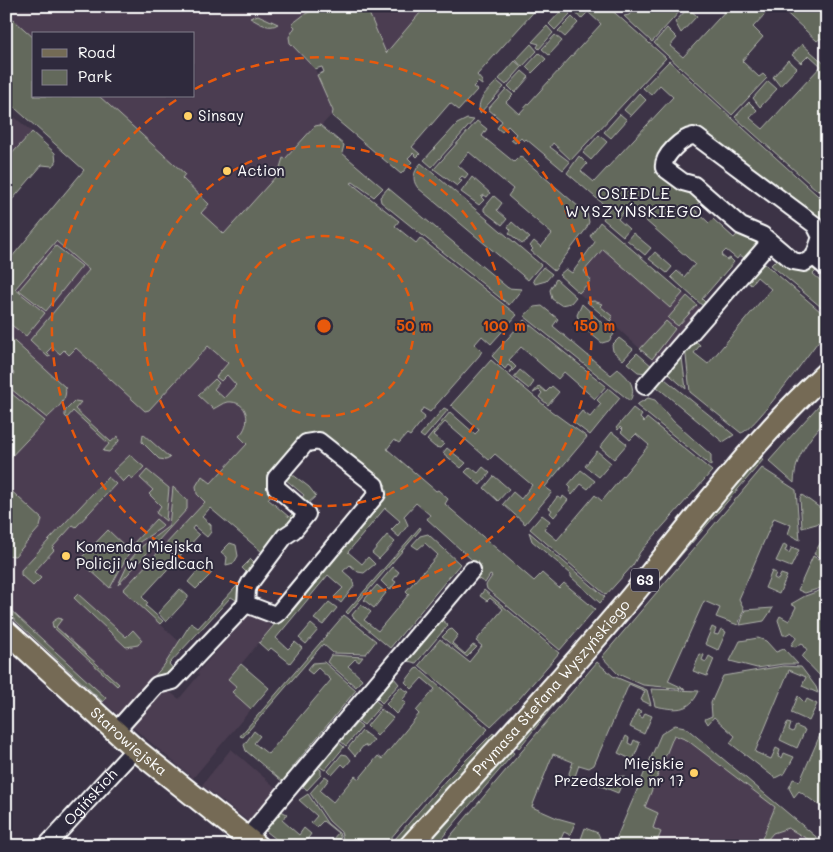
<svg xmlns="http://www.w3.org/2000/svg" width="833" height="852" font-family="Mali,sans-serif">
	<rect width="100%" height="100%" fill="#3c3346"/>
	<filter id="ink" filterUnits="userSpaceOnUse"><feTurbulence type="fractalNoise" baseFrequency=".02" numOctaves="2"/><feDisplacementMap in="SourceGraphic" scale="10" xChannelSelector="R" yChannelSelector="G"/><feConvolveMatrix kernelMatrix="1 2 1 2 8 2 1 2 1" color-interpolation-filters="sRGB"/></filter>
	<g filter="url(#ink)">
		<!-- built -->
		<g fill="#4c3e51">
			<path d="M6 6H324L305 14 293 24 295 27 289 37 290 43 315 69 333 113 321 126 312 129 285 159 283 158 278 174 223 236 68 96H194V34H34V65L11 18 6 13Z"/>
			<path d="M366 6H426L386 53Z"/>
			<path d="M6 110 32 132 6 160Z"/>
			<path d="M65 192 180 295 324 417 233 483 130 596 185 647 120 717 6 612V264Z"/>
			<path d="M600 222 703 310 657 364 559 275 566 269 572 273 595 242 590 236Z"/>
			<path d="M253 611 272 627 241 664 269 688 193 778 131 726 162 686 179 699 199 675 197 673Z"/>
			<path d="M674 735 687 740 827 846H629Z"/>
			<path d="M231 749 275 787 277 791 253 825 202 785Z"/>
		</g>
		<!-- green -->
		<g fill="#63695b" stroke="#b1b4ad">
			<path d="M324 6H366L386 53 426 6H539L477 75 482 81V85L478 82 473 87 477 90 459 110 450 103 412 147 420 154 417 157 413 153 408 158 412 162 401 174 332 116 333 111 317 75 324 72 322 67 315 69 290 43 289 37 295 27 292 24 305 14Z"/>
			<path d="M580 6H607L666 58 571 160 553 143 550 147 570 162 563 170 526 139 524 141 521 138 515 143 511 140 516 134 508 126 502 132 497 128 502 121 488 109 506 89 513 95 506 102 519 114 601 24 588 12 581 19 575 12Z"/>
			<path d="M636 6H678L681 10 652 42 624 16 629 15Z"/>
			<path d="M730 6H763L766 13 753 27 763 37 742 61 759 77 763 74 767 78 732 115 654 43 667 28 677 38 670 46 683 57Z"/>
			<path d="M779 6 789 12 794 6H827V43L821 38 817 41Z"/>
			<path d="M564 8 570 14 555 30 549 24Z"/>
			<path d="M688 8 697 16 681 33 675 22Z"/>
			<path d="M6 13 34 38V96H99L185 174 182 178 209 204 201 213 224 234 278 174 283 158 285 159 315 126 320 125 344 145 342 153 383 188 374 197 353 182 351 183 399 221 395 226 416 243 420 238 517 315 491 344 482 336 475 344 482 351 479 356 430 412 423 408 420 413 425 417 410 436 407 434 399 443 394 440 387 449 436 491 438 490 448 499 445 504 534 581 542 573 559 588 564 583 595 609 560 650 487 589 486 585 492 576 490 575 485 583 477 578 481 573 472 560 427 519 430 515 416 503 404 516 408 525 399 537 391 530 400 521 385 508 348 552 362 564 368 557 375 564 364 573 358 572 350 565 343 571 352 579 354 586 341 603 334 597 343 588 328 575 276 638 288 649 295 642 302 648 290 663 271 648 268 651 259 643 381 497V491L386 485 378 477 374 481 320 436 268 499 289 517 295 511 298 515 268 557 210 508 202 517 211 525V532L207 537 194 526 192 529 199 535 142 597 148 603 146 606 163 621 160 624 123 590 205 502 197 494 196 486 202 476 211 483 247 444 239 436C252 424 249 400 227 402 222 403 218 407 213 409L198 395 215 379 219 383 214 389 224 398 236 385 227 375 221 381 216 377 228 363 208 346 149 410 145 411 76 348 69 355 64 350 60 354 52 347 47 352 51 356 48 357 30 340 89 270 56 241 15 289 45 313 26 336 6 321V264L84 170 6 100Z"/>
			<path d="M258 15 278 24C269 30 259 23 250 18Z"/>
			<path d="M572 17 578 23 565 37 558 31Z"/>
			<path d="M547 26 553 33 539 49 537 47 539 44 532 42Z"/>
			<path d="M555 35 562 41 549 55 542 49Z"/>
			<path d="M531 44 537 51 522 67 516 60Z"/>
			<path d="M802 44 827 66V199L735 117 749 102 757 110 750 118 763 129 821 66 809 55 801 63 792 55Z"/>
			<path d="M539 53 546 59 532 73 526 67Z"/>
			<path d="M788 60 797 68 780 86 773 77Z"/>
			<path d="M515 61 522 67 506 85 499 79Z"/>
			<path d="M669 61 827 204V251L822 255 825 242 698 133 659 158 703 197 694 209 709 223 713 219 734 238 741 230 764 241 747 260 740 255 737 259 726 250 721 255 727 260 730 258 734 262 702 299 708 305 705 308 671 277 677 271 684 277 695 264 629 206 618 219 629 229 623 236 603 219 609 209 567 173 579 156 587 164 581 171 594 182 673 97 660 85 651 95 643 88Z"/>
			<path d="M522 71 529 77 515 93 508 86Z"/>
			<path d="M497 81 504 87 480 113C476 99 488 91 497 81Z"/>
			<path d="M768 81 777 89 760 107 753 98Z"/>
			<path d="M639 93 646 100 631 116 624 110Z"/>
			<path d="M620 114 627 120 611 138 604 132Z"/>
			<path d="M467 119 474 120 432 167 424 160 457 124Z"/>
			<path d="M477 121 487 129 482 136 514 162 520 156 587 214 589 222 586 229 554 271 531 251 533 249 530 246 534 241 541 247 552 234 508 196 513 189 469 152 458 165 468 174 465 178 462 176 459 179 462 181 457 186 434 169Z"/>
			<path d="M32 132 55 153 56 163 52 166 42 165 6 207V160Z"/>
			<path d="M599 135 607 142 591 160 583 153Z"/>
			<path d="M421 163 541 265 528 280 418 188C411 179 414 171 421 163Z"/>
			<path d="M472 177 490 193 487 197 484 195 481 197 484 200 479 205 461 192Z"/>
			<path d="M388 188 508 288 522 289 509 305 381 202 380 197Z"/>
			<path d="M494 196 502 203 497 210 507 219 502 225 484 211V208Z"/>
			<path d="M512 222 530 238 522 244 509 233 511 230 508 227Z"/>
			<path d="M600 222 683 293 670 308 603 249 584 271 591 280 579 293 559 275 566 269 572 273 595 242 590 236Z"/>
			<path d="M633 233 651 248 645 255 627 240Z"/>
			<path d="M56 246 82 266 46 311 19 290Z"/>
			<path d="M655 252 672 267 667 273 649 259Z"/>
			<path d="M781 255 813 264 818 269 813 274 827 286V312L771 265Z"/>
			<path d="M761 263 765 264 827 317V330C814 346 754 431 741 433L690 392 685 347 692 338 700 345 694 353 708 364 771 289 757 277 751 285 744 279Z"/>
			<path d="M543 267 552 274 546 281 535 284 533 280Z"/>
			<path d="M556 279 576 297 571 303 561 305 552 299 550 290Z"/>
			<path d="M687 296 697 305 678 326 668 318Z"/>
			<path d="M594 301 602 304 600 306 612 316 611 322 587 302Z"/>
			<path d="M582 304 614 334 609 341 602 343 580 325 577 315Z"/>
			<path d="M542 306 558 319 553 326 611 375 618 369C629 378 637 387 630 401L524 316 534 307Z"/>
			<path d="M524 320 606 386 595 399 564 372 558 379 521 347 509 360 516 367 510 373 512 368 508 365 505 369 492 356Z"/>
			<path d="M666 321 675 329 652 359 640 349Z"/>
			<path d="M6 334 65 387C69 400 55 410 47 418L6 385 14 373 6 367Z"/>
			<path d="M619 338 633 349 623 360 613 351 612 345Z"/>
			<path d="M681 350 686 389 664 370Z"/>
			<path d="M637 353 653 367 647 373 638 372 627 363Z"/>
			<path d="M491 360 551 411 587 437 545 487 552 492 525 524 503 504 513 492 521 499 532 485 495 454 489 460 445 422 433 435 444 444 440 448 435 447 427 440 450 412 475 434 479 430 451 405Z"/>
			<path d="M520 370 534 382 529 389 514 377Z"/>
			<path d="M660 375 734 435 723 442 657 387 656 384Z"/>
			<path d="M539 386 546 392 552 386 559 392 548 405 539 397 542 393 539 390 533 393Z"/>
			<path d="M608 388 620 398 590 435 573 422 582 411 590 417 601 404 597 400Z"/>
			<path d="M6 389 45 421 6 462Z"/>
			<path d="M827 396V419C809 439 795 455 794 483L769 461Z"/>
			<path d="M648 398 655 400 673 421 711 455V466L636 405Z"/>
			<path d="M75 401 81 402 75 409 111 442 118 436 119 441 109 452 103 451 109 444 73 411 67 418 65 416V411Z"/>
			<path d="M444 408 448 410 424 438 420 435Z"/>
			<path d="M633 408 642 415 640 418 644 422 647 418 712 471 640 552 633 565 606 595 530 529 542 515 550 521 544 529 557 540 595 495 602 501 649 445 636 434 630 440 621 432 623 430 620 427 618 430 616 428Z"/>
			<path d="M612 432 627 444 614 459 600 447Z"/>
			<path d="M143 434 170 458 166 460 159 459 142 442Z"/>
			<path d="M447 448 466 463 461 468 443 453Z"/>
			<path d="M597 451 611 463 599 477 585 466Z"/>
			<path d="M130 455 144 467 133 479 129 476 123 482 113 471Z"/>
			<path d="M760 455 763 460 598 652 595 650Z"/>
			<path d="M470 467 478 473 483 467 490 473 480 485 465 472Z"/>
			<path d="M762 468 796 490 800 540 788 534 791 525 774 518 739 599 744 609 738 625 716 617 720 608 704 601 668 681 685 689 643 685 618 674 602 657Z"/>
			<path d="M147 470 169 488 166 521 156 513 161 506 149 494 153 490 140 478Z"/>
			<path d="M581 470 595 481 588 489 581 484 572 495 569 491 571 488 568 485Z"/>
			<path d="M288 471 309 487 316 496 306 505 299 502 304 495 285 479Z"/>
			<path d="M494 476 509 489 498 501 484 488Z"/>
			<path d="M108 477 116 484 76 527 73 525 52 548 54 550 34 572 41 578 33 586 21 575V570Z"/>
			<path d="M6 486 42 519 40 527 15 556 6 555Z"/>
			<path d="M173 487 187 500V509L118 585 130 560 141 547 169 526Z"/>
			<path d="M802 495 827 513V521L802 528 800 498Z"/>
			<path d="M563 496 568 500 554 517 550 513 552 510 549 508 557 497 562 499Z"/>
			<path d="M156 519 163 525 161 528 132 547 131 546Z"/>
			<path d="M420 527 421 529 348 614 346 612Z"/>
			<path d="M108 530 130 551 110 588 79 560Z"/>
			<path d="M529 532 605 597 600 603 571 577V574L532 541Z"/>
			<path d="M428 534 460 564 390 648 353 617 352 615 361 604 371 612 364 620 378 631 409 594 406 591 438 555 425 543 418 549 412 545 420 536Z"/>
			<path d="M387 535 395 542 379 559 372 553Z"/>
			<path d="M827 539V561L814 554 821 542Z"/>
			<path d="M230 543 236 545 238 556 234 563 226 565 227 557 221 552Z"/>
			<path d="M784 544 787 546 785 551 789 553 792 547 799 550 791 567 776 561Z"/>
			<path d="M813 556 827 564V586L805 593 798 590Z"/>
			<path d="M251 559 258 566 238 601 231 597 169 664 176 672 153 678 165 664 191 623 198 628 248 574 242 568Z"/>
			<path d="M204 563 212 570 211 574 196 589 188 582Z"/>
			<path d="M393 567 399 572 393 580 396 582 390 590 381 581Z"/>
			<path d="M772 571 776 573 774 578 778 580 781 574 787 576 779 594 765 588Z"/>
			<path d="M377 585 386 593 374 608 364 600Z"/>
			<path d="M827 588V671L823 679 802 657 807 650 802 643 795 647 791 645 797 637 791 632 786 635H783L778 620 780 616 789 621 796 607 791 604 805 596Z"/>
			<path d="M180 589 188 596V598L166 622 158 613Z"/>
			<path d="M484 590 559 653 519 699 491 726 419 665 440 639 469 662 482 646 476 641 503 609 490 598 487 601 480 596Z"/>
			<path d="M78 594 126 637 133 630 142 640 138 645 126 647 74 598Z"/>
			<path d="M329 602 337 608 323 625 314 619Z"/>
			<path d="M6 606 106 698 103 702 6 612Z"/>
			<path d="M773 608 764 621 740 625 745 610Z"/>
			<path d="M344 615 376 641 366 654 333 653 323 644 243 737 240 736Z"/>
			<path d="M58 618 62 619 56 627 119 684 117 686 53 627 52 622Z"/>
			<path d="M442 620 448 625 416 663 408 661Z"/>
			<path d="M311 624 318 630 306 644 299 638Z"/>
			<path d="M712 627 716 629 714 634 718 635 721 629 726 632 718 650 705 644Z"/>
			<path d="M452 629 458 635 452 643 465 654 473 645 477 647 467 657 442 637 449 630Z"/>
			<path d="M758 638 766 641 776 652 784 649 798 664H783L757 668 730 661 740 641Z"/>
			<path d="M700 654 704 655 702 660 706 662 709 656 714 659 707 676 693 671Z"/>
			<path d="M331 655 363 657 359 662 355 659 348 666 362 679 356 687 327 662Z"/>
			<path d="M593 657 519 748 515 745Z"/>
			<path d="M324 662 356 690 287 774 293 779 283 782 246 751 244 745 254 731 260 736 254 743 268 754 331 680 318 668 312 674 307 670 313 663Z"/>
			<path d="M597 662 613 676 647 690 651 705 641 700 645 691 629 684 594 765 589 768 579 765 572 785 569 773 573 762 553 754 532 807 557 818 575 823 570 835 564 832 560 841 572 846H442Z"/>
			<path d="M241 664 269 688 251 709 232 692 237 687 228 679Z"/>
			<path d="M783 666 801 667 816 687 818 693 802 686 806 677 789 670 755 752 771 759 776 748 780 750 778 757 782 758 784 753 794 757 785 773 775 778 730 743 735 736 714 717 708 724 705 719 712 716 711 703 723 676Z"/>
			<path d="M418 668 488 729 441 779 384 846H345L341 832 329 821 310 793 325 776 329 779 320 791 333 802 355 776 359 779 378 756 382 759 419 714 416 711 435 689 422 678 412 689 405 682 415 669Z"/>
			<path d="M394 678 399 684 382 703 377 698Z"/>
			<path d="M400 687 409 692 402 700 406 703 396 714 386 704Z"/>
			<path d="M651 689 699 691C689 713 675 710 655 706Z"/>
			<path d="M798 696 805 703 807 699 817 704 809 721 791 713Z"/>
			<path d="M375 700 381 705 364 725 358 721Z"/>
			<path d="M381 709 393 718 377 736 367 726Z"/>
			<path d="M637 710 641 711 639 716 643 718 645 713 652 716 644 734 630 727Z"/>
			<path d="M827 719V811L799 791 794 797 789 788 793 779 800 781Z"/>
			<path d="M357 723 362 727 346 746 338 739 348 733Z"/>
			<path d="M787 723 791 724 789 730 793 732 796 726 805 730 797 748 780 740Z"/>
			<path d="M675 725 685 727 827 846H820L788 828 773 833 762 846H759L775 807 687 740 674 735 645 807 658 813 653 828 661 832 657 842 645 838 642 846H613L661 734Z"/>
			<path d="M362 731 374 740 368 747 364 745 355 756 348 748Z"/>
			<path d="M493 733 497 737 455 779 398 846H389L446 780Z"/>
			<path d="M626 736 629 738 628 743 632 745 634 740 640 743 633 760 618 753Z"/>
			<path d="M337 741 344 747 325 770 317 765Z"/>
			<path d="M510 750 514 753 435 846H426Z"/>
			<path d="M342 754 347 755 351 760 345 767 342 764 332 775 328 771Z"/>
			<path d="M316 766 321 770V775L307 790 300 784Z"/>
			<path d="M625 776 618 793 586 780Z"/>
			<path d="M308 794 327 823 339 833 343 846H327L338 833 323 821 317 827 311 823 317 816 299 800Z"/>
			<path d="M281 811 287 814 282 820 299 835 304 828 311 834 306 841 312 846H285L262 828 275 813Z"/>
			<path d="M585 828 598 833 600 838 593 842 581 839Z"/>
		</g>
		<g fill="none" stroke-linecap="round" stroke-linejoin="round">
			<defs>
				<g id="minor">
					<path d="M693 136 697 137 815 225 821 237 814 257 804 263 793 261 762 235 741 226 694 185 683 182 664 168C662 156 682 138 693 136Z"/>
					<path d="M814 257 827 268"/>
					<path d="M645 386 770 242"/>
					<path d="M115 732 157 685 173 681 246 604 247 589 250 583 285 536 294 530 307 514 276 487V478L306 443 319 441 375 485 377 494 279 612 275 615 246 604"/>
					<path d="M247 838 472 570"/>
					<path id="s1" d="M46 846 135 749"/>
				</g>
				<g id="major">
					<path id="s2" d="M6 631 135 749 257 846"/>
					<path id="s3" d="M410 846C483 765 556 686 626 603 691 525 752 441 827 372"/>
				</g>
			</defs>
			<!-- minor casing -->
			<use href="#minor" stroke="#fff" stroke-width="20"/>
			<!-- major casing -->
			<use href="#major" stroke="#fff" stroke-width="25"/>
			<!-- minor -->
			<use href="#minor" stroke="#2f2a3d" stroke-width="16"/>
			<!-- major -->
			<use href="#major" stroke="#746b55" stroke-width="21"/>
		</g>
	</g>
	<!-- distance rings -->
	<g fill="none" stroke="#e8590c" stroke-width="2.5" stroke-dasharray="9 6">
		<circle cx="324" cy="326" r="90"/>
		<circle cx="324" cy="326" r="180"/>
		<path d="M195 89A270 270 0 1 1 181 97"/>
	</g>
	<!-- markers -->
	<g fill="#ffd166" stroke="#2f2a3d" stroke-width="2">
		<circle cx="188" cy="116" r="5"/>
		<circle cx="227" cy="171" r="5"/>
		<circle cx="66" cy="556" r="5"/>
		<circle cx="694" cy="773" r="5"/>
	</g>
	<g text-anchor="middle" stroke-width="4" stroke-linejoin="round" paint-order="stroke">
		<!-- shield labels -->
		<rect fill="#2f2a3d" stroke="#c1bfc5" stroke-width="1" x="631" y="568.5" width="28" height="23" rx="4"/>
		<g font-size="14" font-weight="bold" fill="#fff">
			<text x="645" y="585">63</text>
		</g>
		<!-- poi labels -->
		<g font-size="15" fill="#fff" stroke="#2f2a3d" text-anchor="start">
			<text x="198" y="121">Sinsay</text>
			<text x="237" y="176">Action</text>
			<text x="76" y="552">Komenda Miejska<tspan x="76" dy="17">Policji w Siedlcach</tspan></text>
			<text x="684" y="769" text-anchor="end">Miejskie<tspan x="684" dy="17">Przedszkole nr 17</tspan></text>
		</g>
		<!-- street labels -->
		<g font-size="15" fill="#fff" stroke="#2f2a3d">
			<text dy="5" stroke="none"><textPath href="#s3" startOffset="212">Prymasa Stefana Wyszyńskiego</textPath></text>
			<text dy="5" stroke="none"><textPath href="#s2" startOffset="165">Starowiejska</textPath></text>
			<text dy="5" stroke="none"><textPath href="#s1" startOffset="66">Ogińskich</textPath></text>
		</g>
		<!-- neighbourhood labels -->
		<g font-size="16" letter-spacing="1" fill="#fff" stroke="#2f2a3d">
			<text x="634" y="199">OSIEDLE<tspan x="634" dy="18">WYSZYŃSKIEGO</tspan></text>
		</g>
	</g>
	<circle cx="324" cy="326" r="8" fill="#e8590c" stroke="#2f2a3d" stroke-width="2.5"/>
	<g font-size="15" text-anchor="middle" font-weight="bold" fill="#e8590c" stroke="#2f2a3d" stroke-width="4" stroke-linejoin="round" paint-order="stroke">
		<text x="414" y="331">50 m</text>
		<text x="504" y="331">100 m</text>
		<text x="594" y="331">150 m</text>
	</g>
	<!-- margin -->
	<rect width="833" height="852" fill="none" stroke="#2f2a3d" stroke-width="25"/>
	<rect x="12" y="12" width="808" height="827" fill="none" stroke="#fff" stroke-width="2" filter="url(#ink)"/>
	<!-- legend -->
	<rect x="32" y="32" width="162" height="65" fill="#2f2a3d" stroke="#827f8b"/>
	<rect x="42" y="49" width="25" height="8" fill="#746b55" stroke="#827f8b"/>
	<text x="78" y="58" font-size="15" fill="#ffffff">Road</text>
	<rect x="42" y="70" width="25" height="15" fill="#63695b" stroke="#827f8b"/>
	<text x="78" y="82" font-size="15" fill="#ffffff">Park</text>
</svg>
